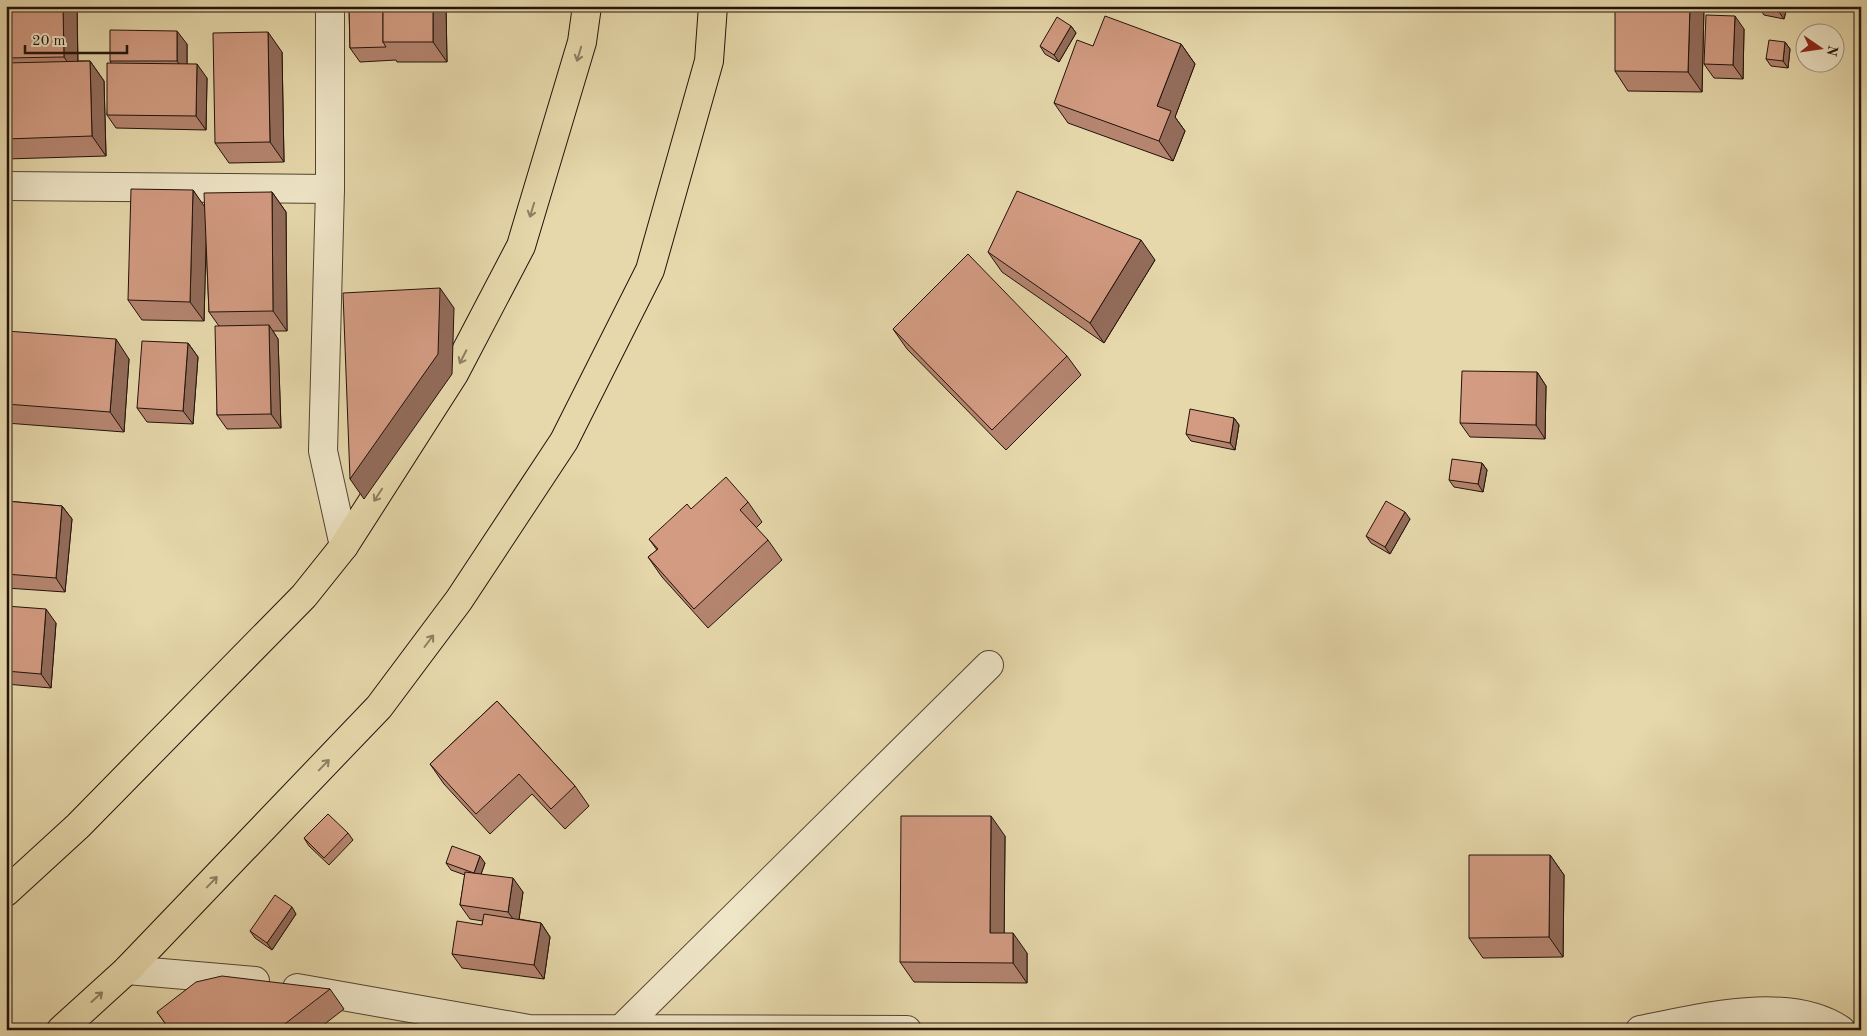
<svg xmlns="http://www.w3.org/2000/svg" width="1867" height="1036" font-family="'Old Standard TT',serif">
	<rect width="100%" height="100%" fill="#e6d8ab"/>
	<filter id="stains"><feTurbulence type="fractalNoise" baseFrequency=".004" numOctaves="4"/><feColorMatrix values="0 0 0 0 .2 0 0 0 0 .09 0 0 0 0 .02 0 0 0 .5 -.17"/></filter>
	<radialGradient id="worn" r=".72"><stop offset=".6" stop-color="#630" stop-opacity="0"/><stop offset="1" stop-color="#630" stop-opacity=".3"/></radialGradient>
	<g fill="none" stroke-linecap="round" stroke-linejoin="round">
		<defs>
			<g id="street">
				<path d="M330 6V189L323 451 344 546"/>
				<path d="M6 186 330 189"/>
				<path d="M127 970 255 981"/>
				<path d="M297 988 529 1029 907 1030"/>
				<path d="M620 1030 989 665"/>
				<path d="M1640 1030C1699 1019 1788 994 1841 1030"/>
			</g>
			<g id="highway">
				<path d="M6 892 78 826 304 596 344 546 454 374 521 246 582 42 587 6"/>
				<path d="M61 1030 127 970 379 707 459 600 564 441 650 270 709 61 713 6"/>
			</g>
		</defs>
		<!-- street casing -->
		<use href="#street" stroke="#534432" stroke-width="30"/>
		<!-- highway casing -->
		<use href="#highway" stroke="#22120a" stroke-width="30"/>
		<!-- street -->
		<use href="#street" stroke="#efe6c8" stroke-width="28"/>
		<!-- highway -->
		<use href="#highway" stroke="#e6d8ab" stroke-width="28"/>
	</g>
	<!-- wall -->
	<g fill="#b58570" stroke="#22120a">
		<path d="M6 6H77L78 61H90L104 81 106 156 6 159Z"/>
		<path d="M349 6H446L447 62H397L396 60 360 62 350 48Z"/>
		<path d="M1704 6 1702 92 1628 91 1615 71Z"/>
		<path d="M1759 6H1786L1787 7 1784 19 1764 15 1759 8Z"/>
		<path d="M1071 26 1076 33 1059 62 1045 54 1040 46Z"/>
		<path d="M1744 29 1743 79 1714 78 1704 64Z"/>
		<path d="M1785 42 1790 49 1788 68 1771 66 1766 59Z"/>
		<path d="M187 44V64L207 78 206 130 116 128 107 115 111 63 110 61Z"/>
		<path d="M1181 44 1195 64 1175 117 1185 131 1173 161 1068 123 1054 103 1093 46Z"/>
		<path d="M282 52 284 162 229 163 215 143Z"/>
		<path d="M193 190 204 207 272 192 286 212 287 331H273L278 339 281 428 227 429 217 415 219 326 209 312 206 242 204 321 142 320 128 300Z"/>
		<path d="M988 252 1155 260 1104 343 1002 272Z"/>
		<path d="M893 329 1067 356 1081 375 1006 450 907 349Z"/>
		<path d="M6 331 129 359 124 432 6 423Z"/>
		<path d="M188 343 198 357 193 424 147 422 137 408Z"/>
		<path d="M1537 372 1546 386 1545 439 1470 437 1460 423Z"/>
		<path d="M1234 418 1239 425 1235 450 1191 441 1186 434Z"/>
		<path d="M1482 463 1487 470 1483 492 1454 487 1449 480Z"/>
		<path d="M6 501 62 506 72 519 65 592 6 588Z"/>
		<path d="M748 502 762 522 756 528 768 540 782 560 708 628 662 577 648 557 657 550 649 539 691 509Z"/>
		<path d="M1410 519 1390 554 1371 543 1366 536Z"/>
		<path d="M6 606 56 623 51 688 6 684Z"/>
		<path d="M497 701 575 786 589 806 565 829 532 794 490 834 444 784 430 764Z"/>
		<path d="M348 833 353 840 329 865 309 846 304 838Z"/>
		<path d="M1005 836 1004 933 1027 953V983L914 982 900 962Z"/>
		<path d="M1550 855 1564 875 1563 957 1483 958 1469 938Z"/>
		<path d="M446 863H485L481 874 523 892 519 919 541 923 550 937 544 979 462 968 452 954 482 925 483 921 470 919 460 905 465 875 451 870Z"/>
		<path d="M296 914 272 950 255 938 250 931Z"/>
		<path d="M330 989 344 1009 317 1030H170L157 1012Z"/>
	</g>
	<!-- shaded-wall -->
	<g fill="#936c5b" stroke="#22120a">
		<path d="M63 6H77L78 77 64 57Z"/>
		<path d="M433 6H446L447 62 433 42Z"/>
		<path d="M1690 6H1704L1702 92 1688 72Z"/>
		<path d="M1781 6H1786L1787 7 1784 19 1779 12Z"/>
		<path d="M1735 16 1744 29 1743 79 1733 65Z"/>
		<path d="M1071 26 1076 33 1059 62 1054 55Z"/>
		<path d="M177 31 187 44V75L177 61Z"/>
		<path d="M268 32 282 52 284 162 270 142Z"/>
		<path d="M1785 42 1790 49 1788 68 1783 61Z"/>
		<path d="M1181 44 1195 64 1175 117 1185 131 1173 161 1159 141 1157 106Z"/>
		<path d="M90 61 104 81 106 156 92 136Z"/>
		<path d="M197 64 207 78 206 130 196 116Z"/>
		<path d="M193 190 207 210 204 321 190 302Z"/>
		<path d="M272 192 286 212 287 331 273 311Z"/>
		<path d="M1141 240 1155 260 1104 343 1090 323Z"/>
		<path d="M440 288 454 308 452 374 364 499 350 479Z"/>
		<path d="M269 325 278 339 281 428 271 414Z"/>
		<path d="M116 339 129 359 124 432 110 412Z"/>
		<path d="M188 343 198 357 193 424 183 411Z"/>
		<path d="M1537 372 1546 386 1545 439 1536 425Z"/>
		<path d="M1234 418 1239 425 1235 450 1230 443Z"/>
		<path d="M1482 463 1487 470 1483 492 1478 484Z"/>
		<path d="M62 506 72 519 65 592 56 578Z"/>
		<path d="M1405 512 1410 519 1390 554 1385 547Z"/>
		<path d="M46 609 56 623 51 688 41 674Z"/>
		<path d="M991 816 1005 836 1004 953 990 933Z"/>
		<path d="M1550 855 1564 875 1563 957 1549 937Z"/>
		<path d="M480 856 485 863 479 880 474 873Z"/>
		<path d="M513 878 523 892 518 926 508 912Z"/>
		<path d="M292 907 296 914 272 950 267 943Z"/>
		<path d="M541 923 550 937 544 979 534 965Z"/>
		<path d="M1013 933 1027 953V983L1013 963Z"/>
	</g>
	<!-- building -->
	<g fill="#d29b82" stroke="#22120a">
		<path d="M6 6H63L64 57 6 58Z"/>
		<path d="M349 6H383V42L386 47 350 48Z"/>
		<rect x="383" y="6" width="50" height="36"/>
		<path d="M1615 6H1690L1688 72 1615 71Z"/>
		<path d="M1759 6H1781L1779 12 1759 8Z"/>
		<path d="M1706 15 1735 16 1733 65 1704 64Z"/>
		<path d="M1105 16 1181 44 1157 106 1171 111 1159 141 1054 103 1077 40 1093 46Z"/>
		<path d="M1057 17 1071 26 1054 55 1040 46Z"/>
		<path d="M110 30 177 31V61H110Z"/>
		<path d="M268 32 270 142 215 143 213 33Z"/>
		<path d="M1769 40 1785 42 1783 61 1766 59Z"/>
		<path d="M90 61 92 136 6 139V63Z"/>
		<path d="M107 63 197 64 196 116 107 115Z"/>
		<path d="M131 189 193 190 190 302 128 300Z"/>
		<path d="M1017 191 1141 240 1090 323 988 252Z"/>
		<path d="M272 192 273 311 209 312 204 193Z"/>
		<path d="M968 254 1067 356 992 430 893 329Z"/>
		<path d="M440 288 438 354 350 479 343 293Z"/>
		<path d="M269 325 271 414 217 415 215 326Z"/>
		<path d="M6 331 116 339 110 412 6 404Z"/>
		<path d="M142 341 188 343 183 411 137 408Z"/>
		<path d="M1462 371 1537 372 1536 425 1460 423Z"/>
		<path d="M1190 409 1234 418 1230 443 1186 434Z"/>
		<path d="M1452 459 1482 463 1478 484 1449 480Z"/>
		<path d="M726 477 748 502 740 510 768 540 694 609 648 557 658 549 649 539 687 504 691 509Z"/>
		<path d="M6 501 62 506 56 578 6 574Z"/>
		<path d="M1386 501 1405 512 1385 547 1366 536Z"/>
		<path d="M6 606 46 609 41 674 6 671Z"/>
		<path d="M497 701 575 786 551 809 519 774 476 814 430 764Z"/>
		<path d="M328 814 348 833 324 858 304 838Z"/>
		<path d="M901 816H991L990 933H1013V963L900 962Z"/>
		<path d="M452 846 480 856 474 873 446 863Z"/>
		<path d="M1469 855H1550L1549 937 1469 938Z"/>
		<path d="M465 872 513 878 508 912 460 905Z"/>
		<path d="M275 895 292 907 267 943 250 931Z"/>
		<path d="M484 914 541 923 534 965 452 954 457 921 482 925Z"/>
		<path d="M222 976 330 989 277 1030H170L157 1012 196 982Z"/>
	</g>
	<!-- one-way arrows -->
	<defs><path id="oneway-shaft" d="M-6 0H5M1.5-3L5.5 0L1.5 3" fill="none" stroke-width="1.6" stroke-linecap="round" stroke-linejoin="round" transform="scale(1.25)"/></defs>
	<g stroke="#8e7f63">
		<use href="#oneway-shaft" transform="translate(579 54) rotate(107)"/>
		<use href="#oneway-shaft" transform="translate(532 210) rotate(107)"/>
		<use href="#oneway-shaft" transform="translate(463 357) rotate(117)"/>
		<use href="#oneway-shaft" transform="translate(378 495) rotate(123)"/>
		<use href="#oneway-shaft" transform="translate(429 641) rotate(-53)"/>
		<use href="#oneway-shaft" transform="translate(324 765) rotate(-46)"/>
		<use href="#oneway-shaft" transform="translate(212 882) rotate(-46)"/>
		<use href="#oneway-shaft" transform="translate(97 997) rotate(-42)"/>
	</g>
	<!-- margin -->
	<rect width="1867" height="1036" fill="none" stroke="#e6d8ab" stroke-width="25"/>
	<rect x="8" y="8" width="1852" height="1021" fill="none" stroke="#22120a" stroke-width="2.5"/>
	<rect x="12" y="12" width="1842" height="1011" fill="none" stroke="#22120a"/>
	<!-- north arrow -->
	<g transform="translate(1820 48) rotate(103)"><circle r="24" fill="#efe6c8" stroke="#9d917c"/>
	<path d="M0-4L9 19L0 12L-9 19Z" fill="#8f2418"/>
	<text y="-8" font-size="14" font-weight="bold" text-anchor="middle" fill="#22120a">N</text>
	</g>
	<!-- scale -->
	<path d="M25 45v8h102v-8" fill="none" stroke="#22120a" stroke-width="2.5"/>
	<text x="32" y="45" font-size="15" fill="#22120a" stroke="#efe6c8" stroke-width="4" paint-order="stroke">20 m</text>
	<rect width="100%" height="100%" filter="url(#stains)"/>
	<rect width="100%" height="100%" fill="url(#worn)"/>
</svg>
